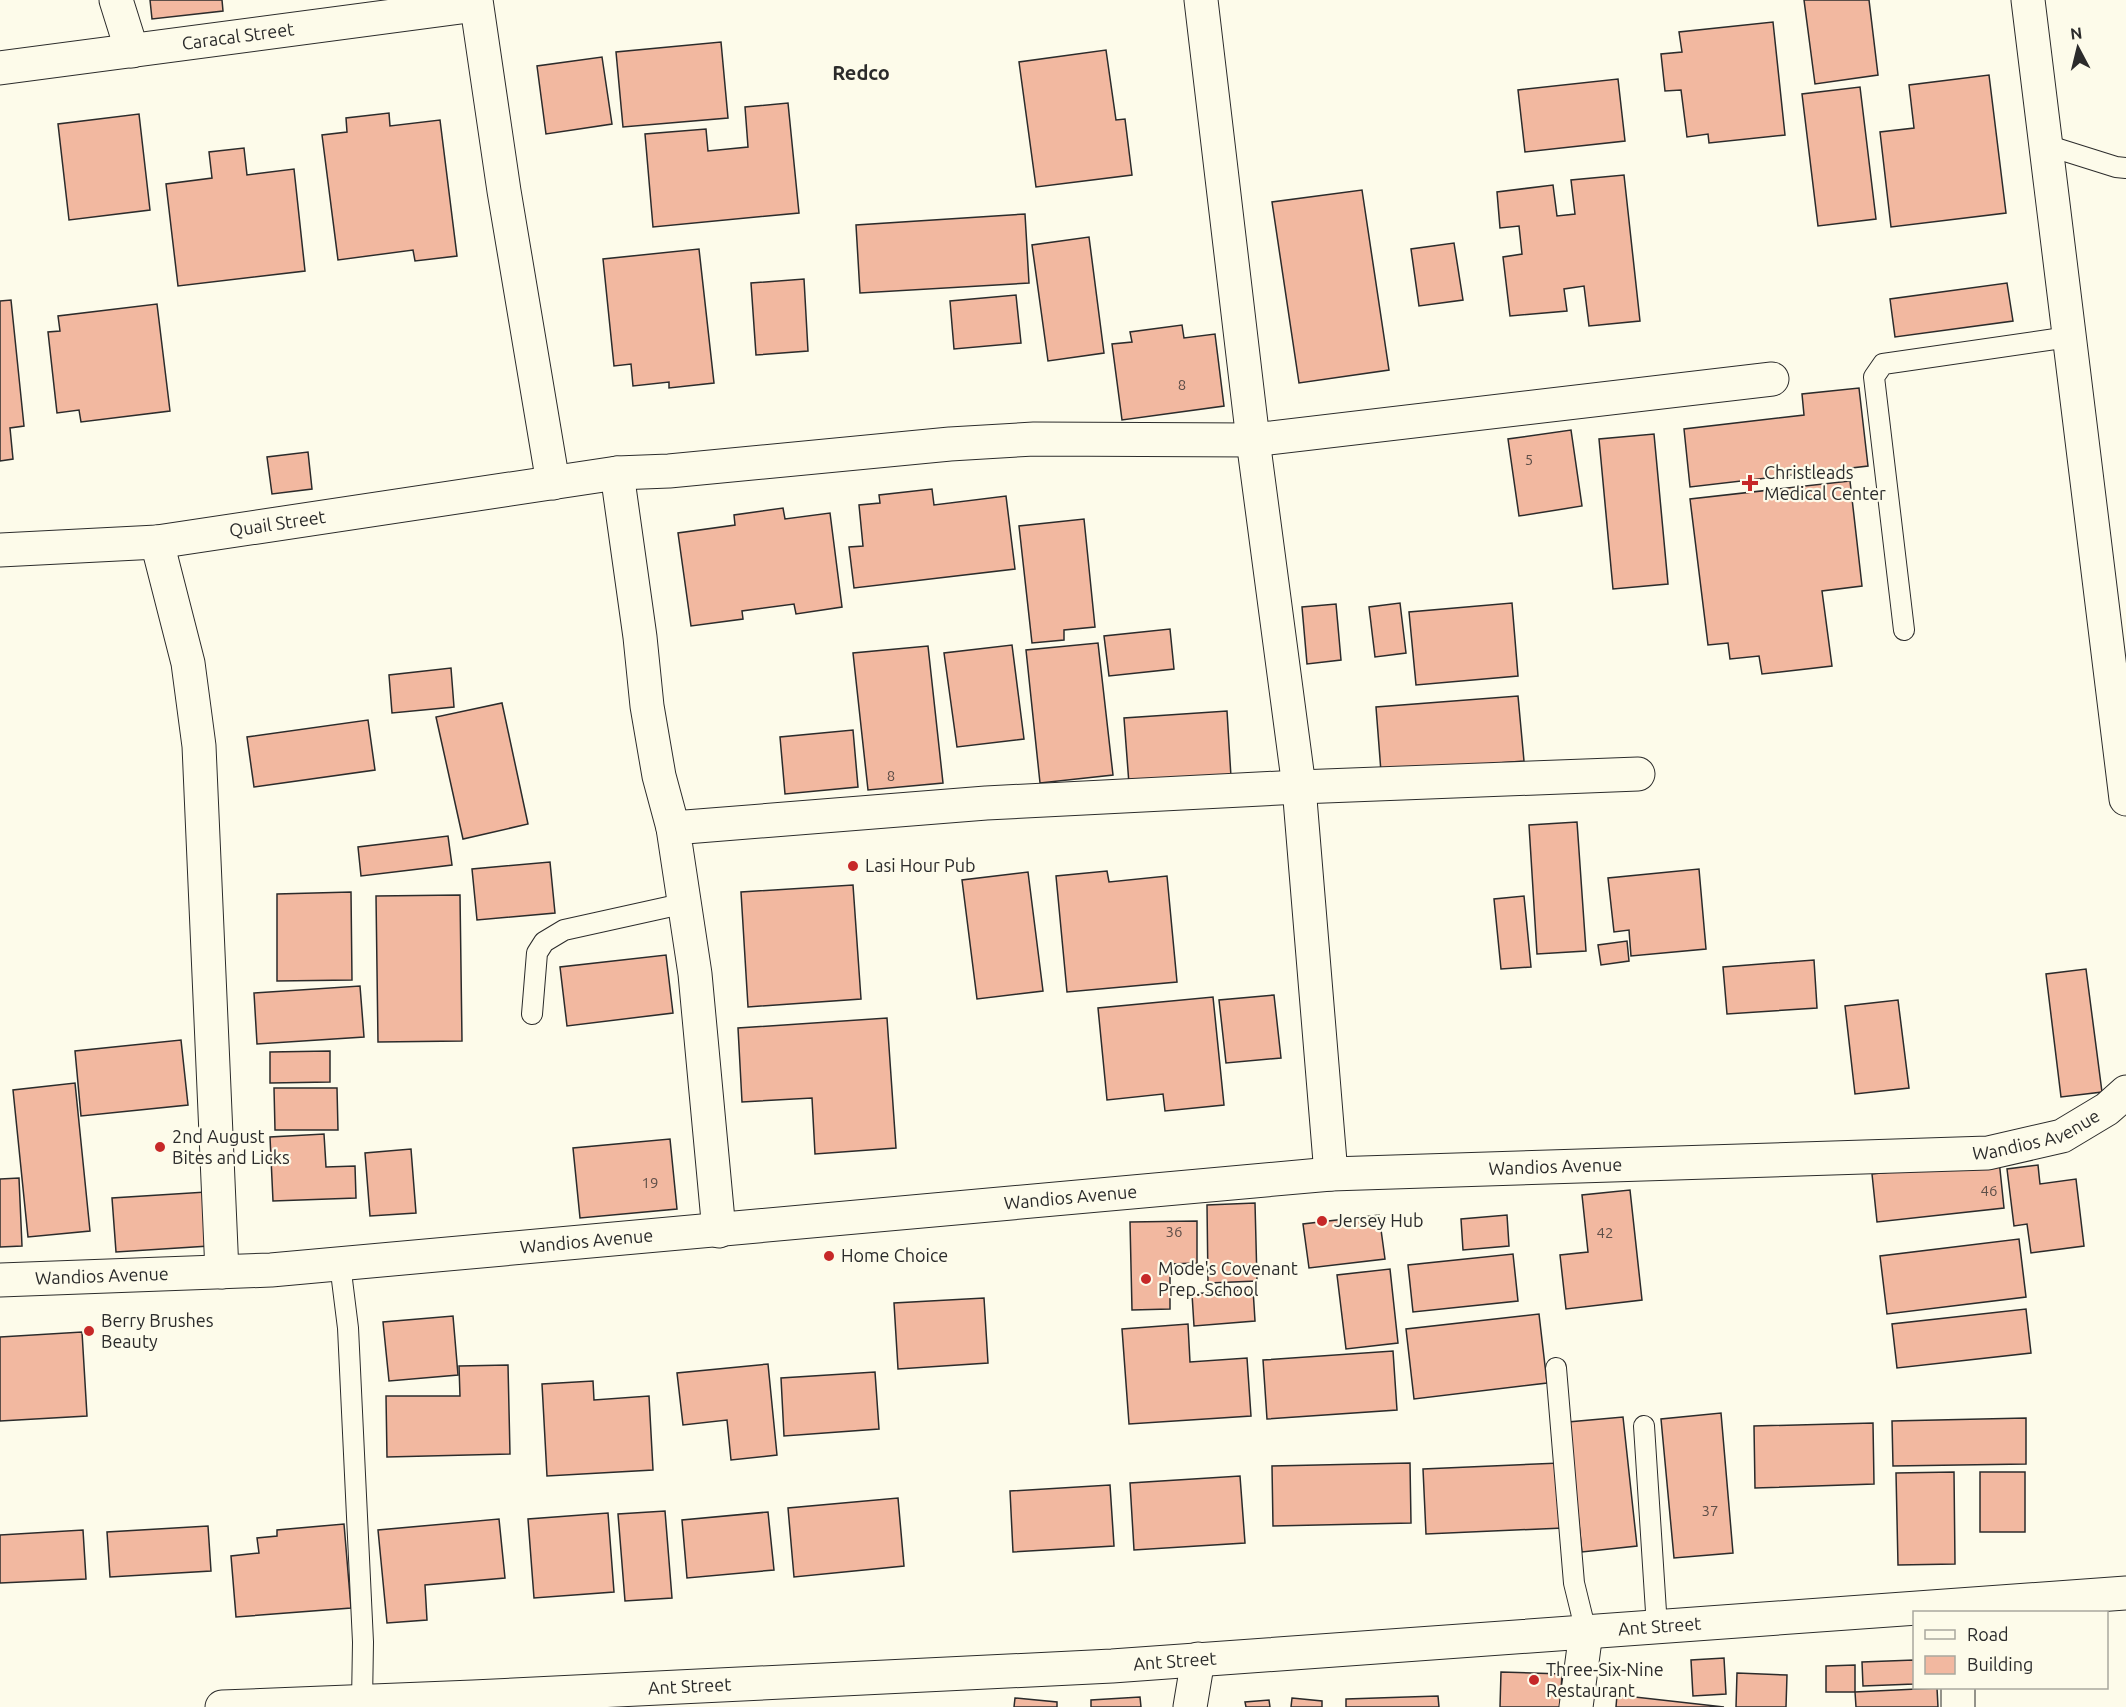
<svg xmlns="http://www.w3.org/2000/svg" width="2126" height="1707" font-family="Ubuntu,sans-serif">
	<rect width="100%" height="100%" fill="#fdfbea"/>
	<!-- building -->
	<g fill="#f2b8a0" stroke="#2b2b2b" stroke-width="1.5">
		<path d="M150 0H222L223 11 152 19Z"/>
		<path d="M1804 0H1869L1878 75 1815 84Z"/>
		<path d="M1773 22 1785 135 1709 143 1708 134 1687 137 1681 90 1665 91 1661 54 1682 52 1679 32Z"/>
		<path d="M721 42 728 118 623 127 616 52Z"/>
		<path d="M1106 50 1116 120 1125 119 1132 175 1036 187 1019 62Z"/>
		<path d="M602 57 612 124 546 134 537 66Z"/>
		<path d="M1989 75 2006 213 1891 227 1880 132 1914 128 1909 85Z"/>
		<path d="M1618 79 1625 141 1525 152 1518 90Z"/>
		<path d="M1860 87 1876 219 1818 226 1802 94Z"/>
		<path d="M788 103 799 213 653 227 645 134 706 129 708 151 748 147 745 107Z"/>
		<path d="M389 113 390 126 440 120 457 256 415 261 413 250 338 260 322 135 347 132 346 118Z"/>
		<path d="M139 114 150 210 69 220 58 124Z"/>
		<path d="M244 148 247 175 294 169 305 271 178 286 166 184 212 178 209 152Z"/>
		<path d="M1624 175 1640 321 1589 326 1584 286 1564 289 1567 311 1510 316 1503 257 1522 254 1519 226 1500 228 1497 192 1553 185 1557 216 1575 214 1571 180Z"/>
		<path d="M1362 190 1389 370 1299 383 1272 202Z"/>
		<path d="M1025 214 1029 283 860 293 856 225Z"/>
		<path d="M1089 237 1104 353 1048 361 1032 245Z"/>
		<path d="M1454 243 1463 300 1419 306 1411 249Z"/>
		<path d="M699 249 714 383 669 388V382L633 386 631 364 614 366 603 259Z"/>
		<path d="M804 279 808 351 756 355 751 283Z"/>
		<path d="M2007 283 2013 321 1895 337 1890 299Z"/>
		<path d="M1016 295 1021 343 954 349 950 301Z"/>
		<path d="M11 300 24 426 10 428 13 459 0 461V301Z"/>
		<path d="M157 304 170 411 81 422 79 410 57 413 48 332 60 331 58 316Z"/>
		<path d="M1182 325 1184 338 1215 334 1224 406 1122 420 1112 344 1132 342 1130 332Z"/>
		<path d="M1859 388 1868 466 1690 487 1684 429 1804 415 1802 394Z"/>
		<path d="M1571 430 1582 506 1519 516 1508 439Z"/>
		<path d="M1654 434 1668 584 1613 589 1599 439Z"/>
		<path d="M308 452 312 489 272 494 267 457Z"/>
		<path d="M1850 481 1862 586 1822 591 1832 666 1762 674 1759 656 1730 659 1728 643 1708 645 1690 499Z"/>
		<path d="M932 489 934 505 1006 496 1015 569 854 588 849 547 863 546 859 505 880 503 879 495Z"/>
		<path d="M783 508 785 519 830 513 842 607 796 614 794 604 742 611 743 619 691 626 678 533 735 525 734 515Z"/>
		<path d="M1084 519 1095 627 1064 630V640L1032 643 1019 526Z"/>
		<path d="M1400 603 1406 653 1375 657 1369 607Z"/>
		<path d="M1512 603 1518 676 1416 685 1409 612Z"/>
		<path d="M1336 604 1341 660 1307 664 1302 607Z"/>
		<path d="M1170 629 1174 669 1109 676 1104 636Z"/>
		<path d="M1098 643 1113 775 1040 783 1026 650Z"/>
		<path d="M1012 645 1024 739 957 747 944 653Z"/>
		<path d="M928 646 943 783 868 790 853 653Z"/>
		<path d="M451 668 454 707 392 713 389 675Z"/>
		<path d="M1518 696 1524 761 1381 772 1376 707Z"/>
		<path d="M502 703 528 824 463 839 436 717Z"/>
		<path d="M1227 711 1231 777 1129 784 1124 718Z"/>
		<path d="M368 720 375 770 254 787 247 737Z"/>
		<path d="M853 730 858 787 785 794 780 737Z"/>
		<path d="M1577 822 1586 951 1537 954 1529 825Z"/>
		<path d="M448 836 452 865 361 876 358 847Z"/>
		<path d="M550 862 555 913 477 920 472 869Z"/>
		<path d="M1699 869 1706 949 1631 956 1629 930 1614 932 1608 878Z"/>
		<path d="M1107 871 1109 882 1167 876 1177 982 1067 992 1056 876Z"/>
		<path d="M1028 872 1043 991 977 999 962 880Z"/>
		<path d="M853 885 861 999 748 1007 741 892Z"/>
		<path d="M351 892 352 980 277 981V894Z"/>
		<path d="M460 895 462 1041 378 1042 376 896Z"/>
		<path d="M1524 896 1531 967 1501 969 1494 899Z"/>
		<path d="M1627 941 1629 961 1601 965 1598 945Z"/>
		<path d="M666 955 673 1013 567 1026 560 967Z"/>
		<path d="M1814 960 1817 1008 1727 1014 1723 967Z"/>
		<path d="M2086 969 2102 1092 2061 1097 2046 974Z"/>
		<path d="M360 986 364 1037 257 1044 254 993Z"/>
		<path d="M1274 995 1281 1058 1226 1063 1219 1000Z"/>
		<path d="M1213 997 1224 1105 1165 1111 1163 1094 1107 1100 1098 1008Z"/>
		<path d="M1898 1000 1909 1088 1855 1094 1845 1006Z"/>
		<path d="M887 1018 896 1148 815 1154 812 1098 742 1102 738 1028Z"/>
		<path d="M181 1040 188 1105 81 1116 75 1051Z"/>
		<path d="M330 1051V1082L270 1083V1052Z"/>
		<path d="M75 1083 90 1231 28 1237 13 1090Z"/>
		<path d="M274 1088H337L338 1130H275Z"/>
		<path d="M324 1134 326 1167 355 1166 356 1198 273 1201 270 1137Z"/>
		<path d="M670 1139 677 1209 580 1218 573 1148Z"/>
		<path d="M411 1149 416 1213 370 1216 365 1153Z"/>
		<path d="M1999 1160 2004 1208 1877 1222 1872 1174Z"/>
		<path d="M2038 1165 2040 1184 2076 1179 2084 1246 2031 1253 2027 1224 2014 1226 2007 1169Z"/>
		<path d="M19 1178 22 1246 0 1247V1179Z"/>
		<path d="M1630 1190 1642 1300 1566 1309 1560 1255 1588 1252 1582 1195Z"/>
		<path d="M206 1192 209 1246 116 1252 112 1198Z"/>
		<path d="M1255 1203 1257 1281 1208 1283 1207 1205Z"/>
		<path d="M1379 1215 1385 1259 1309 1268 1303 1224Z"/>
		<path d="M1507 1215 1509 1246 1463 1250 1461 1219Z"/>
		<path d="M1197 1221V1263L1170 1264V1309L1132 1310 1130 1222Z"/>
		<path d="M2019 1239 2026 1297 1887 1314 1880 1256Z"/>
		<path d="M1513 1254 1518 1301 1413 1312 1408 1265Z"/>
		<path d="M1390 1269 1398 1343 1346 1349 1337 1275Z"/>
		<path d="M1253 1289 1255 1321 1194 1326 1192 1294Z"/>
		<path d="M984 1298 988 1363 898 1369 894 1303Z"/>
		<path d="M2026 1309 2031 1353 1897 1368 1892 1324Z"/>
		<path d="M1539 1314 1547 1383 1414 1399 1406 1329Z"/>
		<path d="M453 1316 458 1375 389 1381 383 1322Z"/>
		<path d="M1188 1324 1190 1362 1247 1358 1251 1416 1129 1424 1122 1329Z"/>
		<path d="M82 1332 87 1416 0 1421V1337Z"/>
		<path d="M1393 1351 1397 1410 1267 1419 1263 1360Z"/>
		<path d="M768 1364 777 1455 731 1460 727 1420 683 1425 677 1373Z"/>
		<path d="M508 1365 510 1454 387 1457 386 1396H460L459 1366Z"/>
		<path d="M875 1372 879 1429 784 1436 781 1378Z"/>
		<path d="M593 1381 594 1400 649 1396 653 1470 547 1476 542 1384Z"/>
		<path d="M1721 1413 1733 1553 1674 1558 1661 1419Z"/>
		<path d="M1623 1417 1637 1546 1582 1552 1568 1422Z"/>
		<path d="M2026 1418V1464L1893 1466 1892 1421Z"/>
		<path d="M1873 1423 1874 1484 1755 1488 1754 1426Z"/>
		<path d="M1410 1463 1411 1523 1273 1526 1272 1466Z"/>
		<path d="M1560 1463 1563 1528 1426 1534 1423 1469Z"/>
		<path d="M1954 1472 1955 1564 1898 1565 1896 1473Z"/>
		<rect x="1980" y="1472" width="45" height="60"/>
		<path d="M1240 1476 1245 1543 1134 1550 1130 1483Z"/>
		<path d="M1110 1485 1114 1546 1013 1552 1010 1491Z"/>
		<path d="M898 1498 904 1566 794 1577 788 1508Z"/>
		<path d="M665 1511 672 1598 625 1601 618 1514Z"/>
		<path d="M768 1512 774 1570 687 1578 682 1520Z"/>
		<path d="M608 1513 614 1592 534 1598 528 1519Z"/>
		<path d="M499 1519 505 1578 425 1585 427 1620 387 1623 378 1530Z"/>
		<path d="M344 1524 351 1608 236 1617 231 1556 259 1553 257 1538 277 1536V1530Z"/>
		<path d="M208 1526 211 1571 110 1577 107 1532Z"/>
		<path d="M83 1530 86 1579 0 1583V1535Z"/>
		<path d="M1724 1658 1726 1694 1693 1696 1691 1660Z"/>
		<path d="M1914 1660V1684L1863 1686 1862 1662Z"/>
		<path d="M1855 1665V1692H1826V1666Z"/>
		<path d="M1501 1672 1562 1674 1560 1707H1500Z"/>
		<path d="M1737 1673 1787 1675 1786 1707H1736Z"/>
		<path d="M1937 1688 1938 1707H1856L1855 1692Z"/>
		<path d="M1617 1695 1724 1707H1616Z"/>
		<path d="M1438 1696 1439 1707H1346V1699Z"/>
		<path d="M1140 1697 1141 1707H1091V1700Z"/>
		<path d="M1015 1698 1057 1702V1707H1014Z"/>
		<path d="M1292 1698 1322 1701V1707H1291Z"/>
		<path d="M1269 1700 1270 1707H1246L1245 1702Z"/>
	</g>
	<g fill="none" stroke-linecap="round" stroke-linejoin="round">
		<defs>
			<g id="service">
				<path d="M2046 145 2116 167 2126 168"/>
				<path d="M1904 630 1874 377 1883 364 2069 337"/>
				<path d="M532 1014 537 953 544 942 564 930 686 903"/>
				<path d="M340 1264 348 1328 363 1642 362 1702"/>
				<path d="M1556 1368 1574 1583 1586 1632"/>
				<path d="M1644 1426 1657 1627"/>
			</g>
			<g id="minor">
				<path d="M116 0 132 51"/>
				<path d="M476 0 504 191 553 483"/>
				<path d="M1201 0 1253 440 1299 787 1331 1174"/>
				<path d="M2028 0 2126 799"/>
				<path id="s1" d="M0 68 476 5"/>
				<path d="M617 473 640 637 647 706 659 776 673 828"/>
				<path d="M157 542 188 663 199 746 222 1272"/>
				<path id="s2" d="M0 550 157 542 617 473 669 471 950 444 1034 439 1253 440 1772 379"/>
				<path d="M719 1231 695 974 673 828 986 803 1299 787 1638 774"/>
				<path id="s3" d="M0 1280 271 1270 1331 1174 1988 1153 2062 1136 2107 1109 2126 1092"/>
				<path id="s4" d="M222 1707 473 1697 1112 1666 2126 1593"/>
				<path d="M1190 1707 1198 1659"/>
				<path d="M1576 1707 1586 1632"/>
				<path d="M1958 1707V1688"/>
			</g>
		</defs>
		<!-- service casing -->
		<use href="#service" stroke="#2b2b2b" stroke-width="22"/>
		<!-- minor casing -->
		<use href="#minor" stroke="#2b2b2b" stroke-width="35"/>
		<!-- service -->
		<use href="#service" stroke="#fdfbea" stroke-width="20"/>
		<!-- minor -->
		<use href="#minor" stroke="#fdfbea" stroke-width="33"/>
	</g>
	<!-- markers -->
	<g fill="#c62828" stroke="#fdfbea" stroke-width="2">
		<path d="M1747 474h6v6h6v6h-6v6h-6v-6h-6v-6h6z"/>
		<circle cx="853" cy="866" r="6"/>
		<circle cx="160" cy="1147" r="6"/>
		<circle cx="1322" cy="1221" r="6"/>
		<circle cx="829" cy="1256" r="6"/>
		<circle cx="1146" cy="1279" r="6"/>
		<circle cx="89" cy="1331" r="6"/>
		<circle cx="1534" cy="1680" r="6"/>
	</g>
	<g text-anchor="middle" stroke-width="4.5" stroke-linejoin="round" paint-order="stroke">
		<!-- number labels -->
		<g font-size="15" fill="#5d4e48">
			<text x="1182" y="390">8</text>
			<text x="1529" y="465">5</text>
			<text x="891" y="781">8</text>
			<text x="650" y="1188">19</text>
			<text x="1989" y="1196">46</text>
			<text x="1174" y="1237">36</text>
			<text x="1605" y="1238">42</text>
			<text x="1710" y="1516">37</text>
		</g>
		<!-- street labels -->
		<g font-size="18" fill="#2b2b2b" stroke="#fdfbea">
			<text dy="6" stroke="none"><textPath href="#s1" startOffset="240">Caracal Street</textPath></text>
			<text dy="6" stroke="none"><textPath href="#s2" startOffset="279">Quail Street</textPath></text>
			<text dy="6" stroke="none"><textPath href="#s3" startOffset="2044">Wandios Avenue</textPath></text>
			<text dy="6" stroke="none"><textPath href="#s3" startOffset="1560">Wandios Avenue</textPath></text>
			<text dy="6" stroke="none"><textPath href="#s3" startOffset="1074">Wandios Avenue</textPath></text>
			<text dy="6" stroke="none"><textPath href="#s3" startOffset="588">Wandios Avenue</textPath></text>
			<text dy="6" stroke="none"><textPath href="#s3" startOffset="102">Wandios Avenue</textPath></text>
			<text dy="6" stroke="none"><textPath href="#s4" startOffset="1440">Ant Street</textPath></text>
			<text dy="6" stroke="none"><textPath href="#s4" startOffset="954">Ant Street</textPath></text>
			<text dy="6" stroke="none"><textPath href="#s4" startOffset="468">Ant Street</textPath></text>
		</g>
		<!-- poi labels -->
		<g font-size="18" fill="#2b2b2b" stroke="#fdfbea" text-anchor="start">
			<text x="1764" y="479">Christleads<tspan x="1764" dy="21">Medical Center</tspan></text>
			<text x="865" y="872">Lasi Hour Pub</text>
			<text x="172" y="1143">2nd August<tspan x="172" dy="21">Bites and Licks</tspan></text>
			<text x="1334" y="1227">Jersey Hub</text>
			<text x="841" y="1262">Home Choice</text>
			<text x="1158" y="1275">Mode's Covenant<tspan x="1158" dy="21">Prep. School</tspan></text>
			<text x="101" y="1327">Berry Brushes<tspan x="101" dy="21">Beauty</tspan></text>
			<text x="1546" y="1676">Three-Six-Nine<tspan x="1546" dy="21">Restaurant</tspan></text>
		</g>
		<!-- neighbourhood labels -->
		<g font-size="20" font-weight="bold" fill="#2b2b2b" stroke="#fdfbea">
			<text x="861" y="80">Redco</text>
		</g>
	</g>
	<!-- legend -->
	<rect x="1913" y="1611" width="195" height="78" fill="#fdfbea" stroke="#a9a89e" stroke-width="1.5"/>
	<rect x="1925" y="1630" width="30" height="9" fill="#fdfbea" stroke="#a9a89e" stroke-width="1.5"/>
	<text x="1967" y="1641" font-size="18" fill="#2b2b2b">Road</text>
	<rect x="1925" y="1656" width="30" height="18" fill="#f2b8a0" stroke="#a9a89e" stroke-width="1.5"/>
	<text x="1967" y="1671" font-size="18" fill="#2b2b2b">Building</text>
	<!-- north arrow -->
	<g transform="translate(2078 48) rotate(353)" stroke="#fdfbea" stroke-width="4.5" paint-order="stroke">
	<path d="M0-4.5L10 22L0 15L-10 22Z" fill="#2b2b2b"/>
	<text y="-9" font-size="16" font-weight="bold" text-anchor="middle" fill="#2b2b2b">N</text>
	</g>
</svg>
